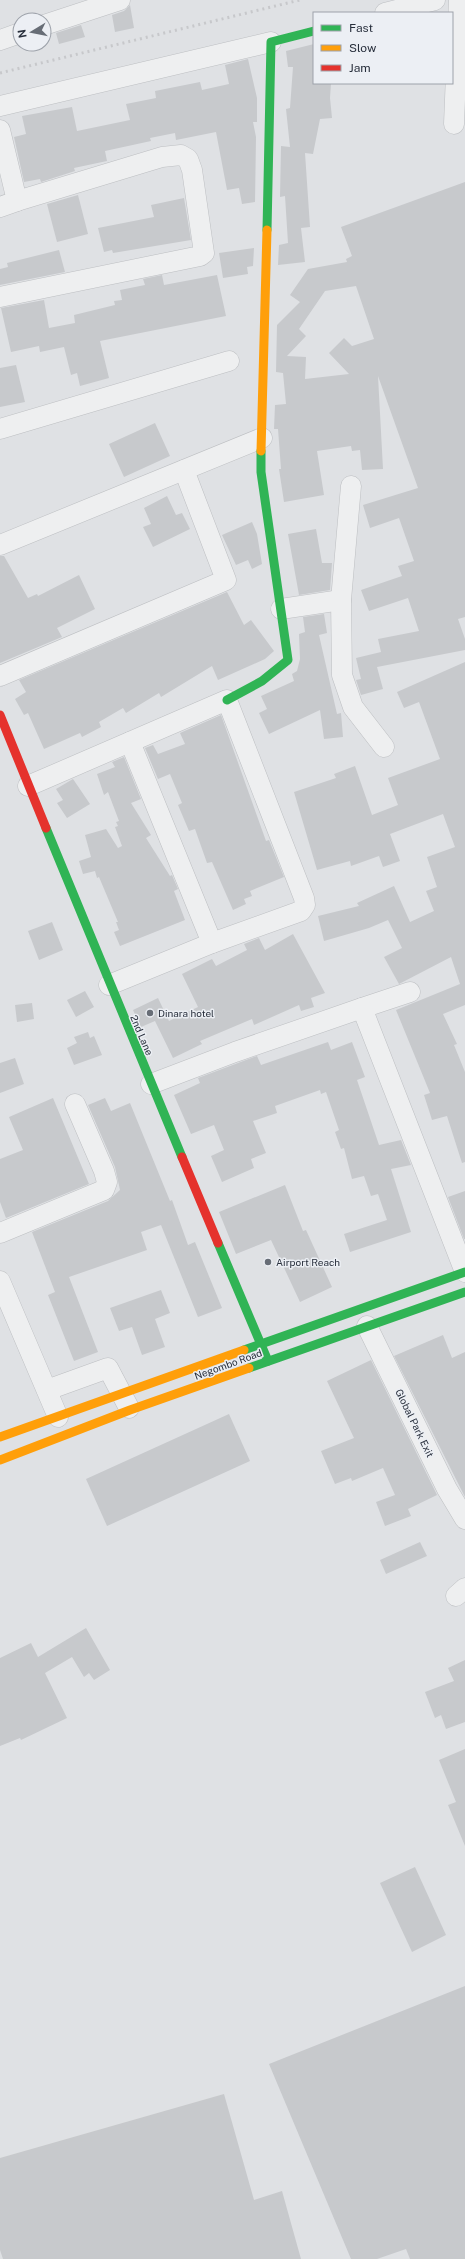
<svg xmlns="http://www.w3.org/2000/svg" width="465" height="2259" font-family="'Public Sans',sans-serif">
	<rect width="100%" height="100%" fill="#dfe1e4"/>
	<!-- building -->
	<g fill="#c7c9cc" fill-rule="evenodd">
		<path d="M130 5 134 28 115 32 112 15 124 11Z"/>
		<path d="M81 25 85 37 59 44 56 33Z"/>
		<path d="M314 44V83H331L330 98 332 118 320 119 313 154 305 153 310 227 301 228 305 262 278 265 279 245 288 243 285 196 280 197 281 146 290 147 286 109 290 108 293 67H288L286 51Z"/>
		<path d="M248 59 257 98V122H253L256 137 255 202 242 204 239 188 227 190 216 132 176 140 175 133 150 138 151 141 105 151 107 161 74 168 75 171 72 172 41 182 40 179 24 182 14 137 26 134 22 116 72 107 77 131 130 120 126 104 156 98 155 91 200 82 202 90 229 84 225 65Z"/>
		<path d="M465 182V617L458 619 465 639V650L377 667 383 689 361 695 356 680 361 679 356 658 381 652 378 639 419 631 408 598 369 611 361 590 402 576 398 566 414 561 399 518 370 528 363 505 418 488 378 376 383 469 362 470 360 450 352 451 351 446 317 451 324 495 284 502 279 469H281L278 429H274L275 405 286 404 283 373 276 372 277 325 300 302 290 295 308 269 347 262 346 259 352 256 341 227ZM356 286 374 339 352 346 344 338 329 353 349 374 305 379 306 357 287 356 306 336 299 329 325 291Z"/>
		<path d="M78 195 88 234 57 242 47 204Z"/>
		<path d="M184 198 191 240 113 253 112 250 104 252 98 228 154 217 151 205Z"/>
		<path d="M254 248 253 266 247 267 248 274 223 278 219 253Z"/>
		<path d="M59 250 65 272 0 285V269L8 267 7 263Z"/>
		<path d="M162 275 164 285 217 275 226 316 100 341 109 378 80 386 77 373 71 375 64 347 40 352 39 346 11 352 1 308 44 300 49 328 75 323 74 315 115 305 114 301 122 300 120 290 145 285 143 279Z"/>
		<path d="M16 365 25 402 0 407V368Z"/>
		<path d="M155 423 170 456 124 477 109 444Z"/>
		<path d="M167 496 176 515 182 513 190 529 153 547 143 527 151 524 144 508Z"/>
		<path d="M252 522 257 534 262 564 252 569 248 560 236 565 222 535Z"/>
		<path d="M316 529 322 563H332L330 590 299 595 288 534Z"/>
		<path d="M0 556H4L28 598 37 594 38 596 79 575 95 609 57 628 62 637 0 663Z"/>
		<path d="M227 592 244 625 251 620 274 651 265 659 218 680 212 666 161 697 159 693 126 713 123 708 99 722 101 727 82 737 80 733 44 749 28 713 24 715 15 699 26 692 19 680Z"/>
		<path d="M324 614 327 633 319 635 337 714 341 713 343 737 324 739 320 710 269 734 259 713 267 709 261 696 294 681 292 674 297 671 300 659 299 634 305 632 303 617Z"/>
		<path d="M465 662V1005L443 1014 457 1044 454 1045 465 1072V1162L462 1163 447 1116 432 1120 424 1095 430 1093 396 1010 460 984 451 957 399 984 384 957 402 948 388 920 369 928 324 941 318 916 359 906 357 903 394 886 410 922 434 911 426 891 437 887 427 857 455 847 443 814 390 834 400 861 383 867 379 856 351 866 350 861 317 870 294 792 336 778 334 774 355 766 372 815 398 805 388 778 440 759 419 702 404 708 397 692Z"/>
		<path d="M221 715 266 841 269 840 284 877 250 891 252 896 244 899 246 904 233 910 212 862 207 863 195 829 189 831 178 805 182 803 170 774 158 779 145 748 153 745 158 754 185 744 180 733Z"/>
		<path d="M124 757 141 799 131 803 151 835 146 838 170 876 172 875 178 889 174 891 185 920 120 946 114 932 119 930 116 922H118L99 877 97 878 95 871 83 874 79 861 91 857 85 835 106 829 118 848 122 846 115 827 118 826 116 822 119 821 108 792 104 795 97 774 115 767 112 762Z"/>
		<path d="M73 779 90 804 67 818 57 803 63 800 56 789Z"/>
		<path d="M52 922 63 950 39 960 28 931Z"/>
		<path d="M293 934 325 993 311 998 314 1007 301 1011 299 1005 254 1025 252 1019 200 1041 202 1044 173 1058 155 1021 141 1027 133 1010 158 998 169 1021 198 1007 182 974 212 959 216 966 247 950 244 944 259 938 265 950Z"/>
		<path d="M85 991 94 1007 76 1017 67 1000Z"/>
		<path d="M32 1003 34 1019 17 1022 15 1005Z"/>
		<path d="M88 1032 90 1038 94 1036 102 1055 74 1065 67 1048 77 1043 74 1037Z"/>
		<path d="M328 1042 331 1050 352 1042 365 1077 357 1080 379 1145 401 1140 411 1165 391 1169 411 1232 350 1252 344 1234 387 1220 378 1194 371 1196 364 1176 352 1179 344 1148 341 1149 335 1132 339 1130 326 1092 321 1094 320 1090 275 1106 277 1113 253 1121 266 1153 251 1159 254 1168 222 1182 211 1156 224 1150 214 1125 191 1134 174 1095 200 1083 198 1078 257 1056 261 1065Z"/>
		<path d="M15 1058 24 1084 0 1093V1063Z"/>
		<path d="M53 1098 89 1184 6 1218 0 1202V1159L23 1150 9 1117Z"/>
		<path d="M105 1098 111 1111 130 1103 170 1201 172 1200 188 1245 195 1242 222 1308 198 1317 161 1225 141 1232 147 1250 69 1277 98 1352 74 1361 48 1295 55 1292 32 1232 108 1201 120 1190 115 1167 88 1105Z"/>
		<path d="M285 1185 303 1231 306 1230 332 1287 300 1302 271 1240 236 1254 219 1212Z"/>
		<path d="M465 1191V1239H464L448 1197Z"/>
		<path d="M161 1290 170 1313 155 1319 165 1347 142 1355 132 1327 119 1331 110 1308Z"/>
		<path d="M443 1335 452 1358 465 1352V1497L394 1356Z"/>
		<path d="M371 1360 437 1495 408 1509 411 1516 385 1526 376 1502 395 1495 383 1468 352 1481 351 1478 335 1484 321 1451 354 1438 327 1381Z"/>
		<path d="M229 1414 250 1461 107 1526 86 1479Z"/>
		<path d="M420 1542 427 1556 386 1574 380 1560Z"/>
		<path d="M86 1628 110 1670 94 1680 89 1673 84 1677 72 1657 45 1673 67 1718 21 1740 20 1738 0 1746V1658L31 1643 38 1657Z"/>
		<path d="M465 1660V1722L446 1729 441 1715 435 1718 425 1692 454 1681 448 1668Z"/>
		<path d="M465 1749V1846L448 1805 456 1802 439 1760Z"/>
		<path d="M415 1867 446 1935 412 1952 380 1883Z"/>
		<path d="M465 1986V2259H410L406 2249 377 2259H351L269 2064Z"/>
		<path d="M224 2094 254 2200 282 2191 301 2259H3L0 2250V2158Z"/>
	</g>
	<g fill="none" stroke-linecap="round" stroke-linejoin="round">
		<defs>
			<g id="street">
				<path d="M385 13 435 0"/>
				<path d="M44 25 120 0"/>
				<path d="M0 40 20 33"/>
				<path d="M0 106 271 42"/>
				<path d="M454 124 459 0"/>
				<path d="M0 130 17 201 0 207"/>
				<path d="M0 297 200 256 204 253 192 170 188 159 181 155 162 157 17 201"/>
				<path d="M0 429 229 361"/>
				<path d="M351 486 341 600 342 675 353 707 384 747"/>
				<path d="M0 545 262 438"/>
				<path d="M281 609 341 600"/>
				<path d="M0 676 226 580 184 470"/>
				<path d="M130 742 212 943"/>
				<path d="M28 786 227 700 304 898 305 905 301 911 212 943 109 985"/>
				<path d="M362 1008 410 992"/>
				<path d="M151 1084 235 1052 362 1008 465 1272"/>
				<path d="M0 1233 104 1190 107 1182 104 1171 75 1104"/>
				<path d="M0 1281 58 1417"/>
				<path d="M367 1326 447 1489 465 1519"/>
				<path d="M47 1390 108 1368 129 1408"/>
				<path d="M456 1596 465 1588"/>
			</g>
		</defs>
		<!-- street casing -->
		<use href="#street" stroke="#bdbfc2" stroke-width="21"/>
		<!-- street -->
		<use href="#street" stroke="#eeeff0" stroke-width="20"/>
		<!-- fast -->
		<g stroke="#30b455" stroke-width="9">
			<path d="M267 230 271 42 314 31"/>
			<path d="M227 700 262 681 288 660 261 472V451"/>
			<path d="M46 828 182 1157"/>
			<path d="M218 1243 268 1361"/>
			<path d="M244 1350 465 1272"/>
			<path d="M249 1368 465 1292"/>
		</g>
		<!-- slow -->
		<g stroke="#ff9f0a" stroke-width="9">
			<path d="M261 451 267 230"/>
			<path d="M0 1437 244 1350"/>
			<path d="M0 1460 130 1410 249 1368"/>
		</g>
		<!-- jam -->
		<g stroke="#e5322d" stroke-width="9">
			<path d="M0 715 46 828"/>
			<path d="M182 1157 218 1243"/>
		</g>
		<!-- rail -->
		<path stroke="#c7c8cb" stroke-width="3" stroke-dasharray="2 4" stroke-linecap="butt" d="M0 73 300 0"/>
	</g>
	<!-- markers -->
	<g fill="#676d76" stroke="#eceff4" stroke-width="1.5">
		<circle cx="150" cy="1013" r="4"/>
		<circle cx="268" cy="1262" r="4"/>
	</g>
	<g text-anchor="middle" stroke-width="3" stroke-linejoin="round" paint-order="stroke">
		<!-- poi labels -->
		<g font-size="10" fill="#272e3b" stroke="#eceff4" text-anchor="start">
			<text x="158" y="1017">Dinara hotel</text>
			<text x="276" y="1266">Airport Reach</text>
		</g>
		<!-- street labels -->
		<g font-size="10" fill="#272e3b" stroke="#eceff4">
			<text transform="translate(142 1035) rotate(67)" y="4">2nd Lane</text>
			<text transform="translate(228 1364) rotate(-20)" y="4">Negombo Road</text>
			<text transform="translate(415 1423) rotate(64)" y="4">Global Park Exit</text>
		</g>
	</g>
	<!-- legend -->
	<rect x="313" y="12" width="140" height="72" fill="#eceff4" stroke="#9da2aa"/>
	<rect x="321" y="25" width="20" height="6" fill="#30b455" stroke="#9da2aa"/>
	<text x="349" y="32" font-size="12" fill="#272e3b">Fast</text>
	<rect x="321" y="45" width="20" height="6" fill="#ff9f0a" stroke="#9da2aa"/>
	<text x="349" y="52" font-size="12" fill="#272e3b">Slow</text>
	<rect x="321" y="65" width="20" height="6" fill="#e5322d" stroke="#9da2aa"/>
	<text x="349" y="72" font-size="12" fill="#272e3b">Jam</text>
	<!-- north arrow -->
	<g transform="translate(32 32) rotate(260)"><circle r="19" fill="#eceff4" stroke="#9da2aa"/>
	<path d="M0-3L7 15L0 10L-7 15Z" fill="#676d76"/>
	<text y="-6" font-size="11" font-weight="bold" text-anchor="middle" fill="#272e3b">N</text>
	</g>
</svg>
